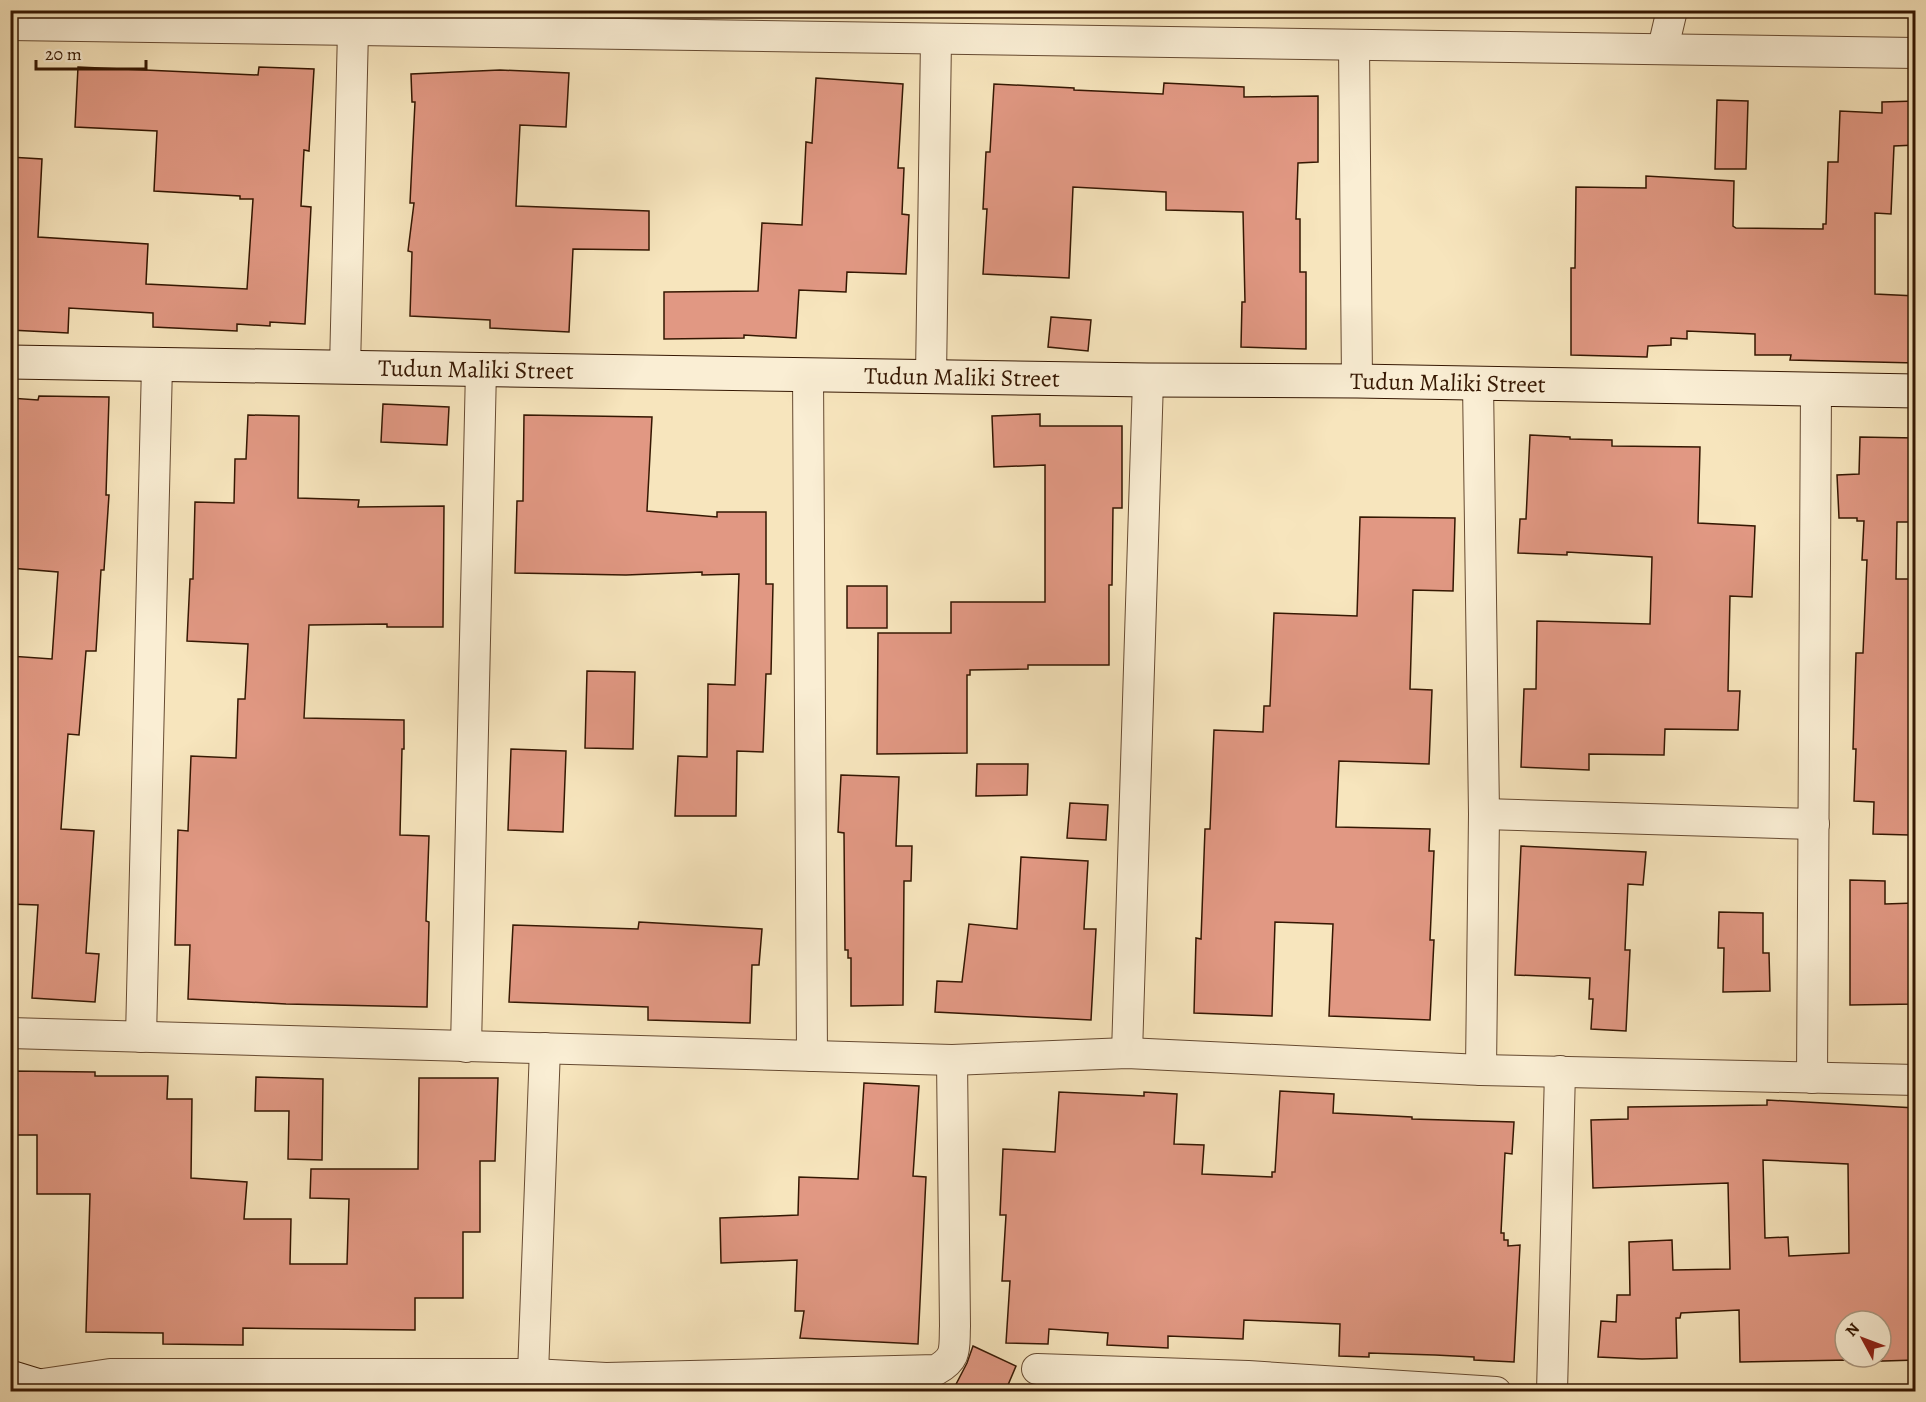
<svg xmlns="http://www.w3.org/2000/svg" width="1926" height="1402" font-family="Alegreya,serif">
	<rect width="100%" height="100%" fill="#f7e5bd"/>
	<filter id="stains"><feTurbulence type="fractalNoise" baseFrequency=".00333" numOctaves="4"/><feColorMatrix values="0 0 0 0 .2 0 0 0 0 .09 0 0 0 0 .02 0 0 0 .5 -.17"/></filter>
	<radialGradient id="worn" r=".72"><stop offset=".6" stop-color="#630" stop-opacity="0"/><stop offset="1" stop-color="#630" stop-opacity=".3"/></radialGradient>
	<!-- building -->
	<g fill="#e19883" stroke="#351702" stroke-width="1.5" fill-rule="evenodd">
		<path d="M78 67 258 75 259 67 314 69 309 151 304 150 301 206 311 207 305 324 270 322V326L237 324V331L153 327V313L69 308 68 333 10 330V157L42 159 38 237 148 244 146 284 247 289 253 199H240V196L154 191 157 131 75 127Z"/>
		<path d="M500 70 569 73 566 127 520 125 516 206 649 211V250L573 249 569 332 490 328V320L410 316 412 252 408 251 414 203H410L415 102H412L411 74Z"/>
		<path d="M816 78 903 84 898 168H904L902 214 909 215 906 274 847 272 846 292 799 290 796 338 744 335V338L664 339V292L758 291 762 223 802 225 806 142 812 143Z"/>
		<path d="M1164 83 1244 87V97L1318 96V162L1298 163 1296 219H1300V272H1306V349L1241 347 1242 302H1245L1243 212 1166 210V192L1073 187 1069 278 983 274 987 209H983L986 152H990L994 84 1074 88V90L1163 94Z"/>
		<path d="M1717 100 1748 101 1746 169H1715Z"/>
		<path d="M1916 101V145L1894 146 1891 214 1875 213V294L1916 296V363L1790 360 1791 355H1755V334L1687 331V339L1671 338V345L1648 346 1647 357 1571 355V268H1575L1576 187 1646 188V176L1734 181 1733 226 1736 228 1823 229V224H1826L1828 162H1838L1840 111 1882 113V102Z"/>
		<path d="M1051 317 1091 320 1088 351 1048 347Z"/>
		<path d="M39 396 109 397 106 495H109L104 570H101L96 651H86L79 735 68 734 61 829 94 831 86 953 99 954 95 1002 32 998 38 905 10 904V656L52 659 58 572 10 568V398L38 400Z"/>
		<path d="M383 404 449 407 447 445 381 442Z"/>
		<path d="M1040 414V426H1122V508H1113L1112 585H1109V665H1028V669L970 670V675H967V753L877 754 878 633H951V602H1045V465L994 467 992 416Z"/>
		<path d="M248 415 299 416 298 498 359 500 358 507 444 506 443 627H387V624L309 625 304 718 404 720V749H402L400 835 429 836 426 921 429 922 427 1007 286 1004 188 999 190 945H175L178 830 188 831 191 756 236 758 238 699H245L248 644 187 641 190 579H193L195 502 234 503 235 459H246Z"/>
		<path d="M524 415 652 417 647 511 717 517V512H766V584H773L771 674H766L763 752 737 751 736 816H675L678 756 707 757 708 684 735 685 739 574 702 575V572L626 575 515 573 517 501H523Z"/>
		<path d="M1530 435 1570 437V439L1612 440V446L1700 447 1698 523 1755 526 1752 597 1730 596 1728 691H1740L1738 730 1665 729 1664 755 1589 754V770L1521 767 1524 689H1536L1537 621 1650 624 1652 557 1567 552V555L1518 553 1520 519H1526Z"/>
		<path d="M1860 437 1916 438V522H1897L1896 579H1912V610H1916V803H1910L1909 835 1873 834 1874 802 1854 801 1856 749H1853L1856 653H1863L1867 560H1862L1864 521H1857V518H1839L1837 475 1859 474Z"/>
		<path d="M1360 517 1455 518 1453 591 1413 590 1410 689 1432 690 1429 764 1339 761 1336 827 1430 829 1429 851H1434L1430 940H1434L1430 1020 1329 1016 1333 924 1275 922 1272 1016 1194 1013 1196 938 1201 939 1205 829H1210L1214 730 1263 732 1264 706H1270L1274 613 1357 616Z"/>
		<rect x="847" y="586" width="40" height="42"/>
		<path d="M587 671 635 672 633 749 585 748Z"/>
		<path d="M511 749 566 751 563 832 508 830Z"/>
		<path d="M977 764H1028L1027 795 976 796Z"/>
		<path d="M841 775 899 777 896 846H912L911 881H904L903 1005 851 1006V958H848V950H845L844 833 838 832Z"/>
		<path d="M1070 803 1108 805 1106 840 1067 838Z"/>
		<path d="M1521 846 1646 852 1643 885 1628 884 1625 950H1630L1626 1031 1591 1029 1593 999H1589L1590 978 1515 975Z"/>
		<path d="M1021 857 1088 861 1084 929H1096L1091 1020 935 1012 937 981 962 982 969 924 1017 929Z"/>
		<path d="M1850 880 1885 881V904L1914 903 1916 1004 1850 1005Z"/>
		<path d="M1719 912 1763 913V953H1769L1770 991 1723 992 1724 948H1718Z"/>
		<path d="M639 922 762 929 759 965H752L750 1023 648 1020V1007L509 1002 513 925 638 929Z"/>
		<path d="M10 1071 95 1072V1076H168L167 1099H192L191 1178 247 1182 244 1219H291L290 1264H347L349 1199 310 1198 311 1169H418L419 1078H498L495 1161H480V1232H463V1298H415V1330L243 1328V1345L163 1344V1333L86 1332 90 1194H37V1135H10Z"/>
		<path d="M256 1077 323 1079 322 1160 288 1159 289 1111H255Z"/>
		<path d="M864 1083 919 1086 913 1176 926 1177 918 1344 800 1338 804 1311H795L797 1260 721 1263 720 1218 798 1215 799 1177 858 1179Z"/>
		<path d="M1280 1091 1334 1094 1333 1113 1412 1117V1119L1514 1122 1512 1154 1505 1153 1501 1233H1504V1240H1508V1246L1520 1245 1514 1362 1474 1360V1357L1435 1355 1369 1353V1357L1339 1356 1340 1324 1244 1320 1243 1339 1168 1336V1348L1107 1345 1108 1333 1049 1329 1048 1344 1006 1343 1010 1281H1002L1006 1215H1000L1003 1149 1055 1152 1059 1092 1144 1096V1092L1177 1094 1174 1144 1204 1145 1202 1174 1272 1177V1172H1275Z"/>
		<path d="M1767 1100 1916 1108V1360L1851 1362V1360L1740 1362 1739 1310 1681 1313 1680 1318H1676L1677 1358 1642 1359 1598 1357 1601 1321 1616 1322 1617 1295H1630L1629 1242 1672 1240 1673 1270 1730 1269 1728 1183 1593 1188 1591 1120 1628 1119V1107L1767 1105ZM1763 1160 1848 1164 1849 1253 1789 1256 1788 1237 1765 1238ZM1845 1321H1881V1357H1845Z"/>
		<path d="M973 1346 1016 1366 1005 1392H952L967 1363Z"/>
	</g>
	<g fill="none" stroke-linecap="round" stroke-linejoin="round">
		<defs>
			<g id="street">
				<path d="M10 25 1916 53"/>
				<path d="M1354 45 1357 381"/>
				<path d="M1663 48 1672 10"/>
				<path d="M345 368 353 30"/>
				<path d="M808 374 812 1056"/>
				<path d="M931 376 936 39"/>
				<path d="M1478 383 1484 814 1481 1070"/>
				<path d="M1484 814 1814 824"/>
				<path d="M10 1033 952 1060 1127 1053 1481 1070 1916 1080"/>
				<path d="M141 1037 157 365"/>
				<path d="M466 1047 481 369"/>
				<path d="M1127 1053 1148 380"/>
				<path d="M1812 1078 1816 389"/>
				<path d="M1037 1369 1248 1376 1496 1392"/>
				<path d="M533 1374 545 1048"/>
				<path d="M36 1385 110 1374H533L606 1378 936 1370C958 1358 954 1348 955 1326L952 1060"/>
				<path d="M1552 1392 1560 1071"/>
			</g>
			<g id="secondary">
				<path id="s1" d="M10 362 1148 380 1357 381 1916 391"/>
				<path d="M10 1377 36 1385 50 1392"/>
			</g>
		</defs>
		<!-- street casing -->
		<use href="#street" stroke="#664a31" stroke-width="32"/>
		<!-- secondary casing -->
		<use href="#secondary" stroke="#351702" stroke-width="35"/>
		<!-- street -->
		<use href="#street" stroke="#faeed4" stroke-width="30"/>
		<!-- secondary -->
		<use href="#secondary" stroke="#faeed4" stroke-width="33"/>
	</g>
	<g text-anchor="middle" stroke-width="4.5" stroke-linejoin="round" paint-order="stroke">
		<!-- street labels -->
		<g font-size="24" fill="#351702" stroke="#faeed4">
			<text dy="8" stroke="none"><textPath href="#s1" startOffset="466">Tudun Maliki Street</textPath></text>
			<text dy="8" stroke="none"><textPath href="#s1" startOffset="952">Tudun Maliki Street</textPath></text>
			<text dy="8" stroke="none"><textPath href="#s1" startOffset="1438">Tudun Maliki Street</textPath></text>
		</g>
	</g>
	<!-- margin -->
	<rect width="1926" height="1402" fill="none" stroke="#f7e5bd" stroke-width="36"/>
	<rect x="12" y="12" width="1902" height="1378" fill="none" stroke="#351702" stroke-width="3"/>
	<rect x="18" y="18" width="1890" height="1366" fill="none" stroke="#351702" stroke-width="1.5"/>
	<!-- north arrow -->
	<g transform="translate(1863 1339) rotate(311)"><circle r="28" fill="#faeed4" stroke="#ab9880" stroke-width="1.5"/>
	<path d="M0-4.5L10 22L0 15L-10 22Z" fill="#8f2418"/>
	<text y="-9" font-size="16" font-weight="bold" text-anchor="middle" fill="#351702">N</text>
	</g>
	<!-- scale -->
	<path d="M36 60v9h110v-9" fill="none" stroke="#351702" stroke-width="3"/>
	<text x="45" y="60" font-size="18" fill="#351702" stroke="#faeed4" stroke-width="4.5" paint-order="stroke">20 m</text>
	<rect width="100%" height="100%" filter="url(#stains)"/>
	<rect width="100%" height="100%" fill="url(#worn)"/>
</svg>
